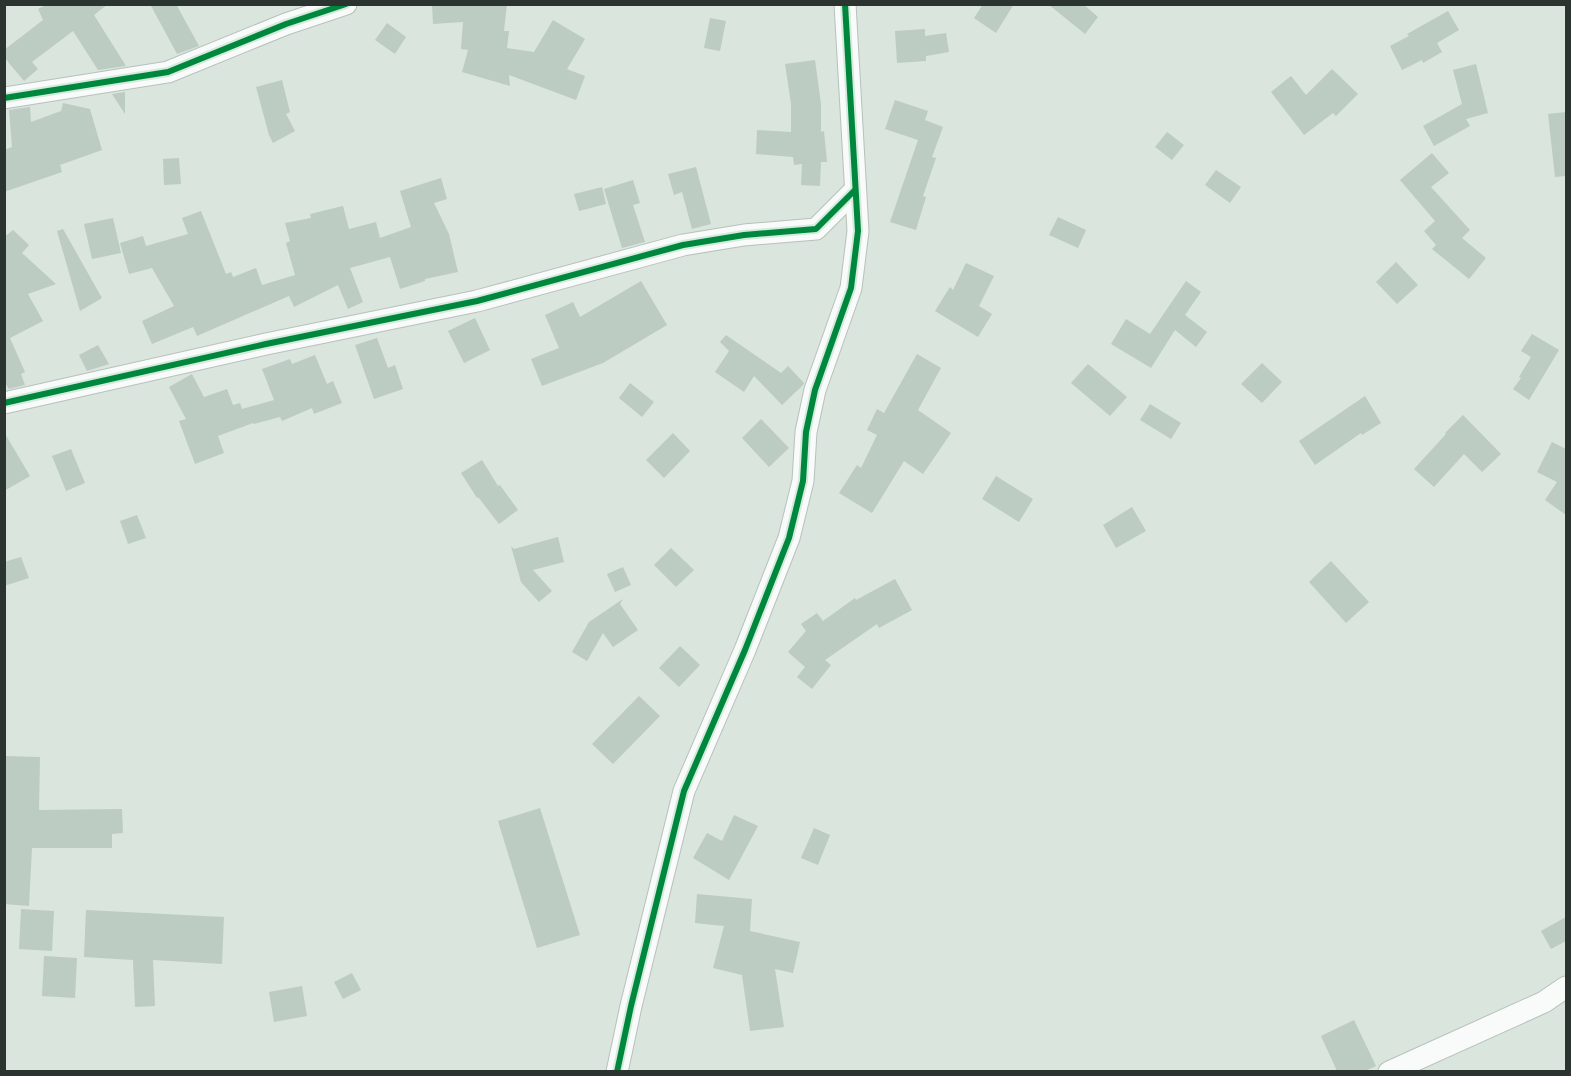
<svg xmlns="http://www.w3.org/2000/svg" width="1571" height="1076" font-family="'Sofia Sans Condensed',sans-serif">
	<rect width="100%" height="100%" fill="#d9e5dd"/>
	<!-- building -->
	<g fill="#bcccc2">
		<path d="M48 4H108L94 15 126 66 98 70 73 31 32 62 38 69 24 81 4 57V50L43 20 38 9Z"/>
		<path d="M150 4H176L199 46 177 54Z"/>
		<path d="M432 4H507L504 31H509L507 48 534 52 553 20 585 39 567 69 585 76 576 100 509 75 510 86 462 72 468 50 461 49 463 22 433 24Z"/>
		<path d="M983 4H1014L996 33 974 18Z"/>
		<path d="M1048 4H1083L1098 17 1085 34Z"/>
		<path d="M1448 11 1459 30 1437 43 1442 52 1423 63 1422 60 1402 70 1390 46 1409 36 1407 34Z"/>
		<path d="M710 18 726 21 720 51 704 48Z"/>
		<path d="M387 23 406 37 395 54 375 40Z"/>
		<path d="M925 29V36L946 33 949 52 926 56V61L897 63 895 31Z"/>
		<path d="M815 60 821 104V132L824 131 827 162H821L820 186 801 185 802 164 794 165 793 157 756 154 757 130 791 132V104L785 64Z"/>
		<path d="M1476 64 1488 113 1466 119 1470 126 1434 146 1423 126 1462 104 1453 70Z"/>
		<path d="M1332 69 1358 94 1336 116 1333 113 1304 135 1271 92 1291 76 1306 95Z"/>
		<path d="M282 80 290 112 286 114 295 131 273 143 269 135 256 87Z"/>
		<path d="M125 92V114L112 94Z"/>
		<path d="M895 100 928 111 925 120 943 127 932 157 936 158 923 196 926 197 916 230 890 222 918 140 885 129Z"/>
		<path d="M63 103 90 109 102 150 60 165 62 172 4 192V150L12 147 9 110 30 107 31 122 61 111Z"/>
		<path d="M1566 112V176L1555 177 1548 114Z"/>
		<path d="M1167 132 1184 145 1172 160 1155 147Z"/>
		<path d="M1432 153 1449 173 1431 187 1470 230 1462 238 1486 258 1469 279 1432 249 1436 245 1424 231 1435 221 1400 180Z"/>
		<path d="M179 158 181 184 164 185 163 159Z"/>
		<path d="M696 167 711 224 692 229 682 192 674 195 668 174Z"/>
		<path d="M1216 170 1241 187 1230 203 1205 185Z"/>
		<path d="M441 178 447 199 434 203 449 234 458 272 425 279V281L400 289 390 257 350 268 363 302 348 309 338 285 294 307 289 296 197 336 193 327 152 344 142 321 174 306 152 268 129 274 120 243 143 236 146 246 188 234 182 218 201 211 226 274 231 272 233 277 256 268 262 285 295 275 286 243 290 241 285 223 311 218 310 214 343 206 349 229 376 222 380 238 411 227 400 191Z"/>
		<path d="M633 180 640 203 633 205 645 242 622 248 604 189Z"/>
		<path d="M602 187 606 204 579 211 574 194Z"/>
		<path d="M1058 217 1086 230 1078 248 1049 235Z"/>
		<path d="M113 218 121 253 92 259 84 224Z"/>
		<path d="M63 229 102 298 80 311 57 231Z"/>
		<path d="M13 230 29 245 22 253 56 284 28 294 43 321 10 338 25 372 21 374 25 385 9 389 4 381V237Z"/>
		<path d="M1396 262 1418 285 1397 304 1376 282Z"/>
		<path d="M966 263 994 276 979 306 992 314 978 337 935 311 950 287 953 290Z"/>
		<path d="M641 281 667 325 603 363 542 386 531 359 559 348 545 315 573 302 580 317Z"/>
		<path d="M1186 281 1201 292 1185 315 1207 332 1196 347 1175 330 1151 368 1111 344 1126 319 1150 334Z"/>
		<path d="M475 318 490 350 464 363 448 331Z"/>
		<path d="M1532 334 1559 350 1529 400 1513 389 1521 378 1519 377 1531 357 1521 351Z"/>
		<path d="M726 335 781 373 788 366 804 383 803 385 782 405 754 376 744 392 715 372 729 351 720 342Z"/>
		<path d="M377 338 388 368 395 365 403 389 374 399 355 345Z"/>
		<path d="M98 345 109 364 87 371 79 355Z"/>
		<path d="M917 354 941 368 918 410 951 433 923 474 904 461 872 513 839 493 857 465 861 468 877 435 867 430 877 409 884 413Z"/>
		<path d="M315 355 327 384 333 381 342 403 314 414 312 408 282 421 280 417 254 424 253 423 218 436 224 453 195 464 179 421 186 419 169 387 192 374 204 397 227 389 233 405 240 403 242 409 274 400 262 369 290 359 292 364Z"/>
		<path d="M1262 363 1282 382 1262 403 1241 384Z"/>
		<path d="M1088 364 1127 397 1110 416 1071 383Z"/>
		<path d="M630 383 654 402 642 417 619 398Z"/>
		<path d="M1365 396 1381 423 1362 435 1361 433 1315 465 1299 441Z"/>
		<path d="M1150 404 1181 423 1171 439 1140 420Z"/>
		<path d="M1463 415 1501 454 1482 472 1464 454 1434 487 1414 469 1446 434 1445 433Z"/>
		<path d="M761 419 789 448 769 467 742 438Z"/>
		<path d="M4 432 30 476 4 491Z"/>
		<path d="M673 433 690 451 664 478 646 460Z"/>
		<path d="M1552 442 1566 449V515L1545 500 1557 482 1537 472Z"/>
		<path d="M71 449 85 483 66 491 52 456Z"/>
		<path d="M482 460 498 486 500 485 518 510 499 524 478 497 477 498 461 473Z"/>
		<path d="M996 476 1033 499 1019 522 982 499Z"/>
		<path d="M1132 507 1146 531 1116 548 1103 525Z"/>
		<path d="M137 515 146 538 128 544 120 521Z"/>
		<path d="M558 537 564 562 533 570 552 591 539 602 521 582 511 546 514 549Z"/>
		<path d="M671 548 694 570 676 587 654 565Z"/>
		<path d="M21 557 29 578 4 586V562Z"/>
		<path d="M1331 561 1369 602 1346 623 1309 582Z"/>
		<path d="M623 567 631 585 615 592 607 574Z"/>
		<path d="M895 579 912 610 879 628 877 624 825 660 831 665 812 689 797 677 805 667 788 652 806 631 801 624 817 613 823 621 855 598 856 600Z"/>
		<path d="M623 599 620 604 638 630 613 647 603 633 587 661 572 652 589 622Z"/>
		<path d="M680 646 700 665 679 687 659 668Z"/>
		<path d="M639 696 660 716 613 764 592 744Z"/>
		<path d="M4 756 40 757 39 810 122 809 123 833 112 834V848H32L29 906 4 904Z"/>
		<path d="M540 808 580 935 537 948 498 821Z"/>
		<path d="M734 815 758 826 729 880 693 858 707 833 722 841Z"/>
		<path d="M814 828 830 835 818 865 801 858Z"/>
		<path d="M697 894 752 899 750 931 800 942 793 973 775 969 784 1027 750 1031 742 975 713 968 724 926 695 923Z"/>
		<path d="M21 909 54 911 52 951 19 949Z"/>
		<path d="M86 910 224 917 222 964 153 960 155 1006 135 1007 133 960 84 957Z"/>
		<path d="M1566 917V941L1551 949 1541 931Z"/>
		<path d="M44 956 77 958 75 998 42 996Z"/>
		<path d="M352 973 361 990 343 999 334 982Z"/>
		<path d="M302 986 307 1016 274 1022 269 992Z"/>
		<path d="M1354 1020 1376 1066 1365 1071H1337L1321 1036Z"/>
	</g>
	<g fill="none" stroke-linecap="round" stroke-linejoin="round">
		<defs>
			<g id="minor">
				<path d="M4 98 168 72 286 24 346 4"/>
				<path d="M4 403 266 344 477 301 683 245 744 235 816 229 855 190"/>
				<path d="M617 1072 631 1006 684 791 745 650 789 538 803 481 806 432 815 390 851 288 858 231 845 4"/>
				<path d="M1389 1072 1544 1002 1566 987"/>
			</g>
		</defs>
		<!-- minor casing -->
		<use href="#minor" stroke="#b8c1bc" stroke-width="23"/>
		<!-- minor -->
		<use href="#minor" stroke="#f9fbfa" stroke-width="21"/>
		<defs>
			<g id="cycleway">
				<path d="M4 98 168 72 286 24 346 4"/>
				<path d="M4 403 266 344 477 301 683 245 744 235 816 229 855 190"/>
				<path d="M617 1072 631 1006 684 791 745 650 789 538 803 481 806 432 815 390 851 288 858 231 845 4"/>
			</g>
		</defs>
		<!-- cycleway casing -->
		<use href="#cycleway" stroke="#d4eadc" stroke-width="10"/>
		<!-- cycleway -->
		<use href="#cycleway" stroke="#00873e" stroke-width="6"/>
	</g>
	<!-- border -->
	<rect width="1571" height="1076" fill="none" stroke="#2b342e" stroke-width="12"/>
</svg>
